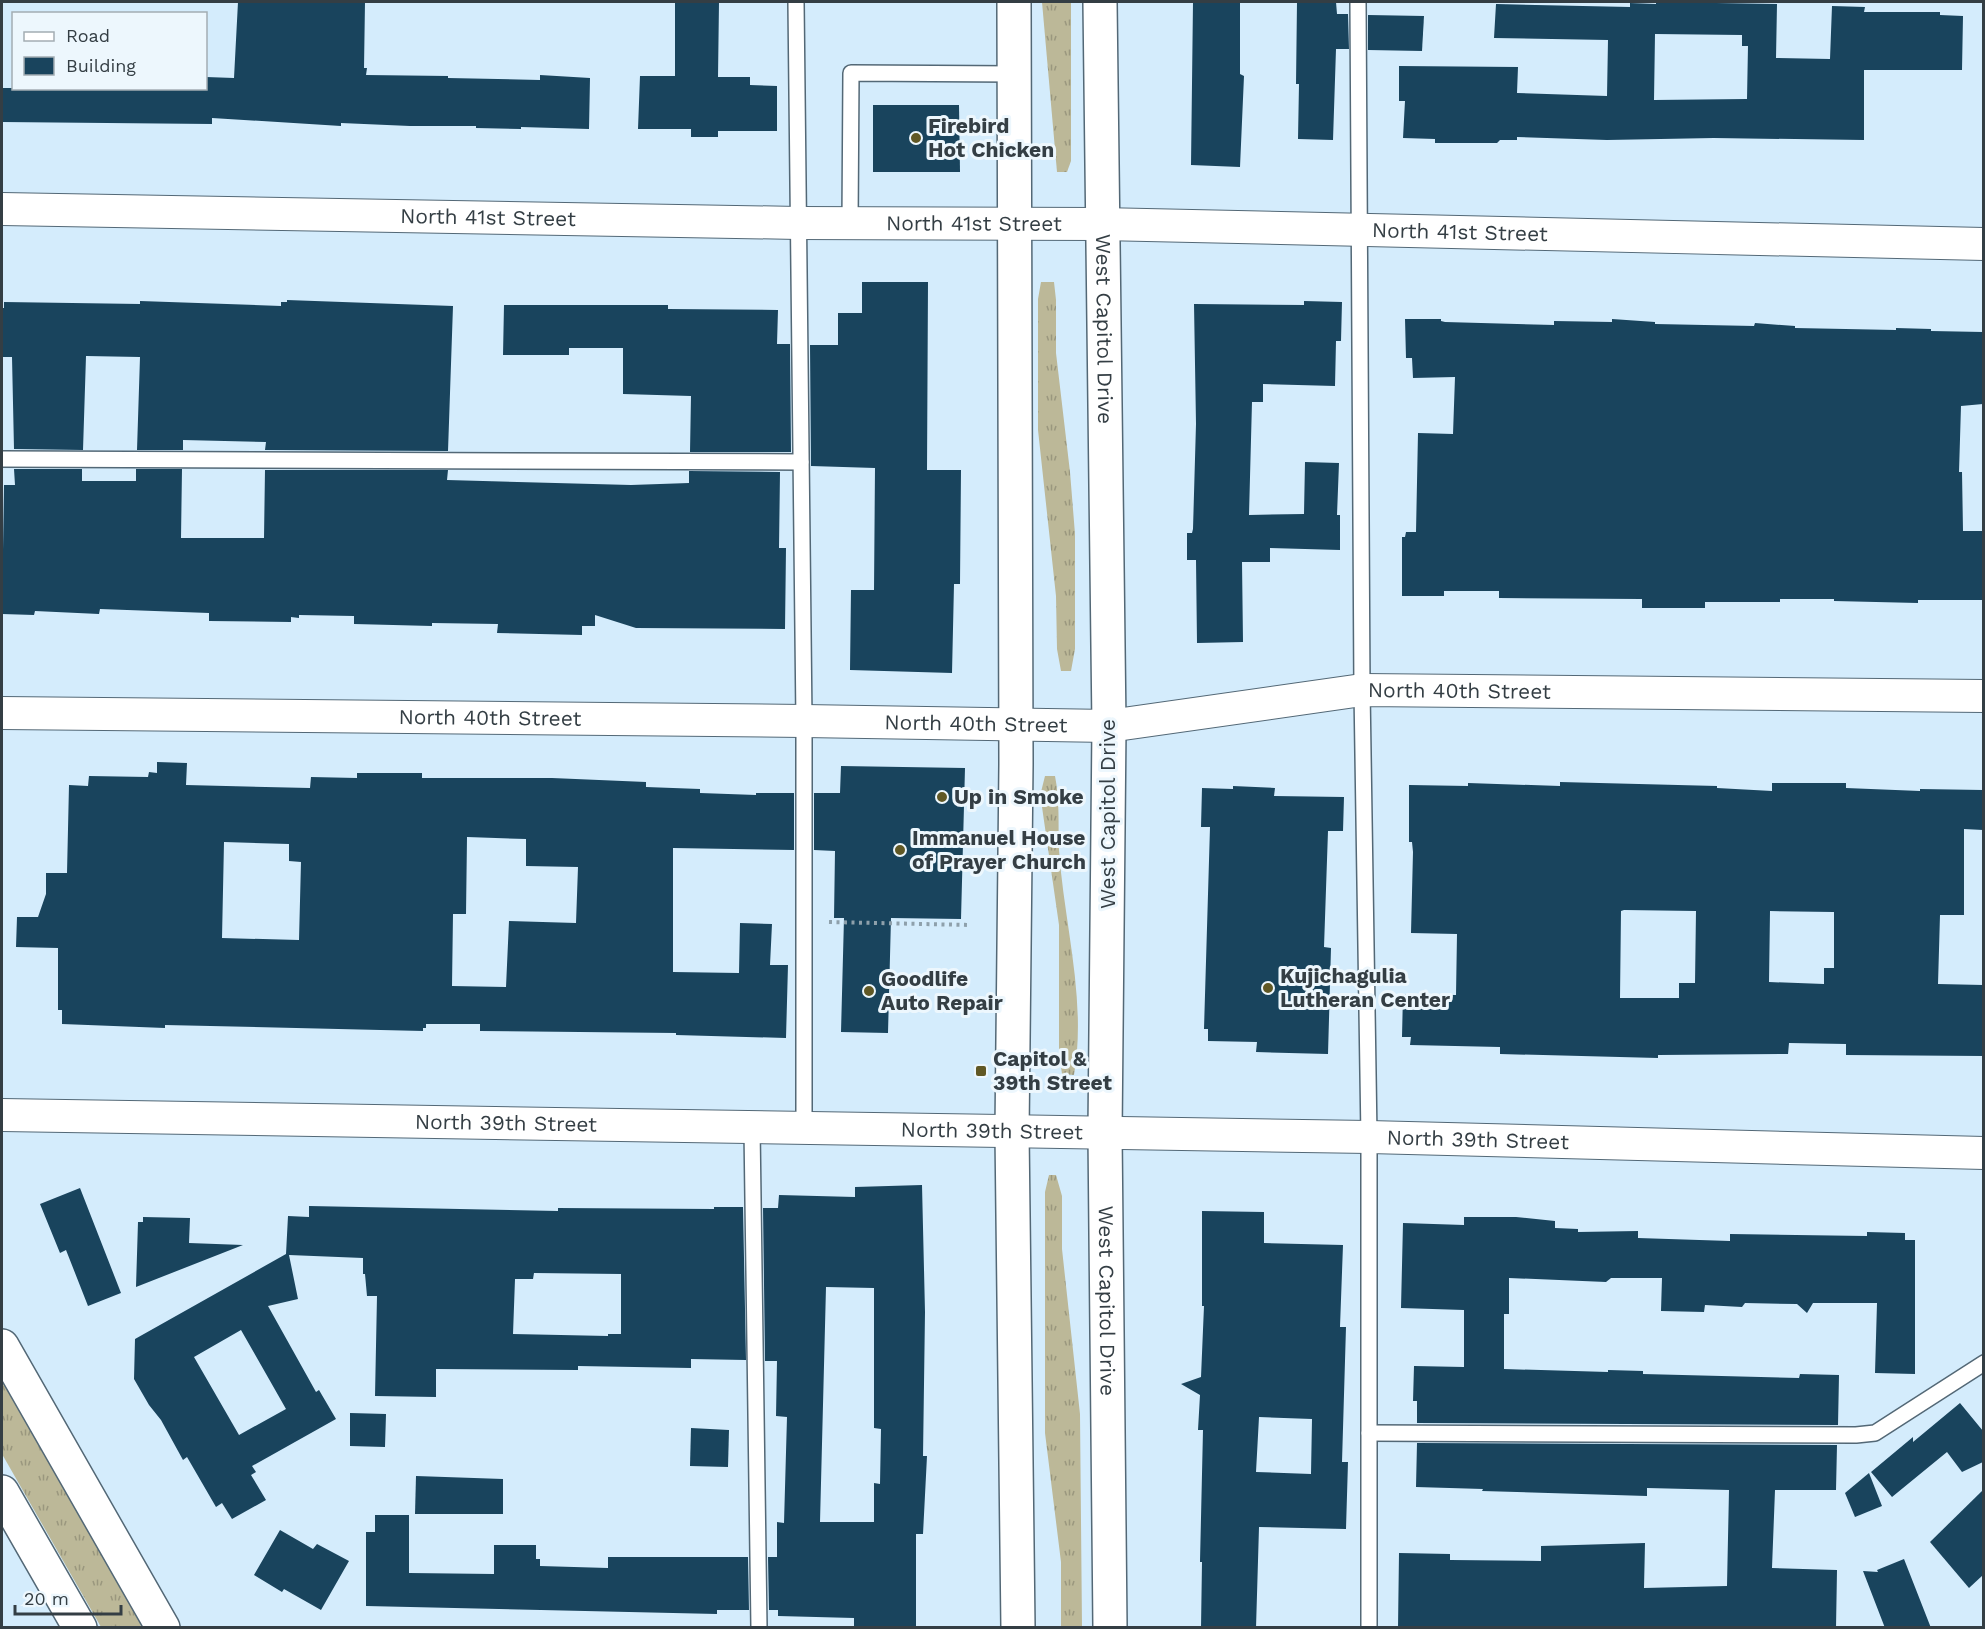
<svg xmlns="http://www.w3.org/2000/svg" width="1985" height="1629" font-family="'Work Sans',sans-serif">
	<defs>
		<pattern id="grass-tufts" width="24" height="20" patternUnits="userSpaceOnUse" patternTransform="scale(1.5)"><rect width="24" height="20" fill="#bcb898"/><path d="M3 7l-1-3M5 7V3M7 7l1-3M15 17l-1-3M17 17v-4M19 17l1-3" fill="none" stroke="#9a977e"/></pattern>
	</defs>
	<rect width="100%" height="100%" fill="#d4ecfc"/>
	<!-- grass -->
	<g fill="url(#grass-tufts)">
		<path d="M1042 2H1071V161L1067 172H1057Z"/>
		<path d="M1041 282H1054L1056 300V353L1070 472 1075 534V649L1071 671H1061L1057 649 1056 596 1038 430V299Z"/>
		<path d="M1045 776H1055C1060 801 1058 825 1059 850 1064 924 1087 1000 1074 1075L1062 1074 1059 1053V925L1041 800V792Z"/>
		<path d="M1049 1175H1056L1062 1196V1249L1080 1414 1082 1627H1061V1562L1045 1433V1192Z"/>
		<path d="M2 1381 140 1622 141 1627H101L2 1454Z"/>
	</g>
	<!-- building -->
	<g fill="#19445d" fill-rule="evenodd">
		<path d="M238 2H365L364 68H367L366 75 448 76V78L540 80V75L590 78 589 129 521 127V129L476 128V126H410L341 123V126L212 118V124L2 122V88H206V77L234 78Z"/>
		<path d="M675 2H719L718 77H750V85L777 86V131H718V137H691V129H638L640 76H675Z"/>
		<path d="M1193 2H1240V74L1244 76 1240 167 1191 165Z"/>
		<path d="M1297 2H1336L1337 14H1348L1349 49H1336L1333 140 1298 139 1299 84H1296Z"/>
		<path d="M1656 2 1777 4 1776 58 1830 59 1832 6 1865 7 1864 12H1940V15L1963 16 1962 70H1864V140L1714 138 1607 140 1517 137V140H1500L1497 143H1435V139L1403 138 1405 101H1399V66L1518 67 1517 93 1607 96 1608 40 1494 38 1496 4 1630 7V3L1656 4ZM1655 34 1742 35V46H1748L1747 99 1654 100Z"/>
		<path d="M1368 15 1424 16 1422 51 1368 50Z"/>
		<path d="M873 105H959L960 172H873Z"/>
		<path d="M862 282H928L927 470H961L960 584H954L952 673 850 670 851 590H874L875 468 811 466 810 345H838V313H862Z"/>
		<path d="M287 300 453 306 448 451 265 450 266 442 183 440V450H137L140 357 86 356 83 450 14 449 12 357H2V308H4V302L140 304V301L281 306V302H287Z"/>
		<path d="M1304 301 1342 302 1341 341H1336L1335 386 1263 384V402H1252L1249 515 1304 514 1305 462 1339 463 1337 515H1340V550L1270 548V562H1242L1243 642 1197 643 1196 560H1187V533H1192L1193 529 1196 424 1194 304 1304 305Z"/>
		<path d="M504 305H668V309L778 310 777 344H790L791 452H690L691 396 623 394V348H569V355H503Z"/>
		<path d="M1405 319H1441V321L1445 322 1554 325V321L1612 322V319L1655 322V324L1754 326 1755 323 1795 326V328L1896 330V328L1931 329V331L1983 332V404L1961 406 1959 472H1962L1963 531H1983V600H1918V603L1834 601V599H1780V602H1705V608H1642V599L1499 598V591H1444V596H1402V537H1405L1406 532H1416L1418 433 1453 434 1455 377 1413 378 1412 358H1406Z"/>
		<path d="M14 469H82V481H136V469H182L181 538H264L265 470H448L447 480 631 485 689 483V471L780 472 779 548H786L785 629 636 628 595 615V626H582V635L497 633 498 624 432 623V626L354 624V616L299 615V618L291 617V622L209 621V613L100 609 99 614 35 611 34 615 2 614 4 485H15Z"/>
		<path d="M157 762 187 763 186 785 310 788 311 777 357 778V773H422V778H552L646 782V787L700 789V793L756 795V793H794V850L673 848V972L739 973 740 923 772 924 770 965H788L786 1038 676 1035V1033L480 1031V1024H426V1028H423V1031L165 1025V1028L62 1024V1010H58V948L16 947 17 917H38L46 894V873H67L69 785 88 786 89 776 148 777 149 772 157 773ZM467 837 526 839V866L578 867 576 923 509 921 506 987 452 986 453 914H466ZM224 842 289 844V861L301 862 299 940 222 938Z"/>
		<path d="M841 766 965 768 961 919 891 918 888 1033 841 1032 844 918H834L835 851 814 850V793H840Z"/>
		<path d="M1560 782 1717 786V788L1772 791V783H1846V788L1920 791V789L1983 790V830L1964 829V915H1940L1938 984 1983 985V1056L1846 1055V1044L1789 1043 1788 1054 1658 1055V1058L1500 1054V1047L1410 1045 1411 1037H1402L1403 994 1456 995 1457 934 1411 933 1413 852 1412 842H1409V785L1468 786V783L1560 786ZM1624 910 1696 911 1695 983H1679V998H1620L1621 911ZM1770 911 1834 912V968H1824V984L1769 982Z"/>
		<path d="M1233 786 1275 788 1274 796 1344 797 1343 831H1328L1324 947 1331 948 1328 1054 1256 1052 1257 1042 1208 1041V1029H1204L1210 827H1201L1202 788 1233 789Z"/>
		<path d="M922 1185 925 1312 923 1456H927L923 1534H916V1628H854V1618L778 1616V1610H769L768 1557H777V1522L784 1523 787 1417 776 1416 777 1361H765L763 1208H778L779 1195 855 1197V1187ZM826 1287 874 1288V1428L881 1429 880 1484 874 1483V1522H820Z"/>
		<path d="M80 1188 121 1293 88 1306 66 1250 60 1253 40 1204Z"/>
		<path d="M309 1206 558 1211V1208L714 1209V1207H743L746 1360 691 1359V1368L578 1366V1370L436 1369V1397L375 1396 377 1296H367L365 1274H363V1258L289 1255 298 1299 268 1306 316 1392 319 1390 336 1419 252 1466 256 1472 251 1475 266 1500 232 1519 222 1503 216 1507 187 1457 183 1460 161 1420 149 1405 134 1379 135 1339 286 1254 288 1216 309 1217ZM534 1273 621 1274V1334H608V1336L513 1334 515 1279H533ZM241 1330 286 1409 239 1435 194 1357Z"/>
		<path d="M1202 1211 1264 1212V1243L1343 1245 1340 1327H1346L1342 1462H1348L1346 1529 1259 1527 1256 1628H1201L1202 1562H1200L1203 1430H1198L1200 1395 1181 1384 1201 1377 1204 1306H1202ZM1259 1417 1312 1419 1311 1474 1256 1472Z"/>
		<path d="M143 1217 190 1218 189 1243 243 1245 136 1287 138 1222H143Z"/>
		<path d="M1464 1217H1516L1555 1221V1228L1578 1229V1232L1638 1231V1238L1730 1241V1234L1867 1236V1232L1905 1233V1240H1915V1374L1875 1373 1877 1303H1813L1807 1313 1797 1304 1745 1303 1742 1307 1705 1305 1704 1312 1661 1311 1662 1278H1611L1606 1282 1509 1278V1314H1504V1369L1608 1372V1370L1643 1371V1374L1799 1378 1800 1374 1839 1375 1838 1425 1417 1423V1401H1413L1414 1366 1464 1367V1310L1401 1308 1403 1223 1464 1225Z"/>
		<path d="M1960 1403 1983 1431V1462L1962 1472 1947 1452 1892 1497 1871 1472 1913 1437V1442Z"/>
		<path d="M350 1413 386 1414 385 1447 350 1446Z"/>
		<path d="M691 1428 729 1430 728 1467 690 1466Z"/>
		<path d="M1417 1443 1837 1445 1836 1490H1775L1772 1568 1837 1570 1836 1628H1398L1399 1553 1450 1554V1560L1541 1561V1546L1645 1543 1644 1588 1727 1586 1729 1490 1647 1488V1496L1482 1491 1483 1489 1416 1487Z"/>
		<path d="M1869 1473 1882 1506 1855 1517 1845 1493Z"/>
		<path d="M416 1476 503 1479V1514H415Z"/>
		<path d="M1983 1490V1575L1969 1588 1930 1542Z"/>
		<path d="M375 1515H409V1573L494 1574V1545H536V1559H540V1566L608 1568V1557H748L749 1610H717V1614L366 1606V1532H375Z"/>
		<path d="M280 1530 313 1549 317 1544 349 1561 321 1610 284 1589 282 1592 254 1575Z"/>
		<path d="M1904 1559 1931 1628H1885L1863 1571 1878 1572 1877 1570Z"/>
	</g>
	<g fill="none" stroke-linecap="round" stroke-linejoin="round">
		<defs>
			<g id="lane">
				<path d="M796 2 804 721V1129"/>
				<path d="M1358 2 1362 690 1369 1137V1628"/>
				<path d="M850 223 851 73 1015 74"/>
				<path d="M2 459 801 462"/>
				<path d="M752 1128 759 1628"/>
				<path d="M1369 1433 1856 1435 1875 1433 1984 1363"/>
			</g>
			<g id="street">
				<path id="s1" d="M2 209 798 223 1101 224 1984 244"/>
				<path id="s2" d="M2 713 804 721 1109 726 1362 690 1984 696"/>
				<path id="s3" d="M2 1115 1369 1137 1984 1153"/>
			</g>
			<g id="secondary">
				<path d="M2 1346 163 1628"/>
				<path d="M2 1492 80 1628"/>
			</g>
			<g id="primary">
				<path d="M1014 2 1016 764 1012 1132 1018 1628"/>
				<path id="s4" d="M1100 2 1109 726 1105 1133 1110 1628"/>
			</g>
		</defs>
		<!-- lane casing -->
		<use href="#lane" stroke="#536876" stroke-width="18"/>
		<!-- street casing -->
		<use href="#street" stroke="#536876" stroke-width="34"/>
		<!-- secondary casing -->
		<use href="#secondary" stroke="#536876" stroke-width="36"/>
		<!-- primary casing -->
		<use href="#primary" stroke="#536876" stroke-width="36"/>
		<!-- path -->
		<path stroke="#8ea0ab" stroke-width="4" stroke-dasharray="3 4.5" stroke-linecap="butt" d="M829 922 970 925"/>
		<!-- lane -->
		<use href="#lane" stroke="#fff" stroke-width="15"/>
		<!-- street -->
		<use href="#street" stroke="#fff" stroke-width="32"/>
		<!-- secondary -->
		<use href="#secondary" stroke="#fff" stroke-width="33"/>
		<!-- primary -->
		<use href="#primary" stroke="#fff" stroke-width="33"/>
	</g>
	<!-- markers -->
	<g fill="#605825" stroke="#edf7fd" stroke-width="2">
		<circle cx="916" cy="138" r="6"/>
		<circle cx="942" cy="797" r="6"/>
		<circle cx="900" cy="850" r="6"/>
		<circle cx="1268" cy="988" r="6"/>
		<circle cx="869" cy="991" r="6"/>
		<rect x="975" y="1065" width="12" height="12" rx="3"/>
	</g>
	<g text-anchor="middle" stroke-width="6" stroke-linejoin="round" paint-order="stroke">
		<!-- poi labels -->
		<g font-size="21" font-weight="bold" fill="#343e44" stroke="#edf7fd" text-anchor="start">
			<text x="928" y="133">Firebird<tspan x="928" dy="24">Hot Chicken</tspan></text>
			<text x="954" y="804">Up in Smoke</text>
			<text x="912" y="845">Immanuel House<tspan x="912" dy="24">of Prayer Church</tspan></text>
			<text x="1280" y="983">Kujichagulia<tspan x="1280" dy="24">Lutheran Center</tspan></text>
			<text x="881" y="986">Goodlife<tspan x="881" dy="24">Auto Repair</tspan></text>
			<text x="993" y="1066">Capitol &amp;<tspan x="993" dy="24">39th Street</tspan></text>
		</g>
		<!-- street labels -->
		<g font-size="21" fill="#343e44" stroke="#edf7fd">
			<text dy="7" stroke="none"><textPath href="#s1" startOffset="486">North 41st Street</textPath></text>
			<text dy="7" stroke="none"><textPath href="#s1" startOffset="972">North 41st Street</textPath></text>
			<text dy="7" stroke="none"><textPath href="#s1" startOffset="1458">North 41st Street</textPath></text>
			<text dy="7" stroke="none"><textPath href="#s4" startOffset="327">West Capitol Drive</textPath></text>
			<text dy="7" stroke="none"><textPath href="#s2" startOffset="1460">North 40th Street</textPath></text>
			<text dy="7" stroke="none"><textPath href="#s2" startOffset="488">North 40th Street</textPath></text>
			<text dy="7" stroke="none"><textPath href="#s2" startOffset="974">North 40th Street</textPath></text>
			<text transform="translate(1108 814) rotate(-90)" y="7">West Capitol Drive</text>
			<text dy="7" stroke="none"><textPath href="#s3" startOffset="504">North 39th Street</textPath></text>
			<text dy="7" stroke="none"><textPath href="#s3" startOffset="990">North 39th Street</textPath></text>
			<text dy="7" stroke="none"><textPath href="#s3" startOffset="1476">North 39th Street</textPath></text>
			<text dy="7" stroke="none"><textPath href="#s4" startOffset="1299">West Capitol Drive</textPath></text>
		</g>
	</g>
	<!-- border -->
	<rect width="1985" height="1629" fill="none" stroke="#343e44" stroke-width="6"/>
	<!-- legend -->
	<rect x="12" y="12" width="195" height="78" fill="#edf7fd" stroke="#a3adb3" stroke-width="1.5"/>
	<rect x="24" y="32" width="30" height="9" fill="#ffffff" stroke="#a3adb3" stroke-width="1.5"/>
	<text x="66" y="42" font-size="18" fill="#343e44">Road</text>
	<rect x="24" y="57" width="30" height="18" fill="#19445d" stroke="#a3adb3" stroke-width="1.5"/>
	<text x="66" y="72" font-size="18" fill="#343e44">Building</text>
	<!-- scale -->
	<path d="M15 1605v9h106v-9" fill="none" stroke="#343e44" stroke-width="3"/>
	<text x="24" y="1605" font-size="18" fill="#343e44" stroke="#edf7fd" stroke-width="4.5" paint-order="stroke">20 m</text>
</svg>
